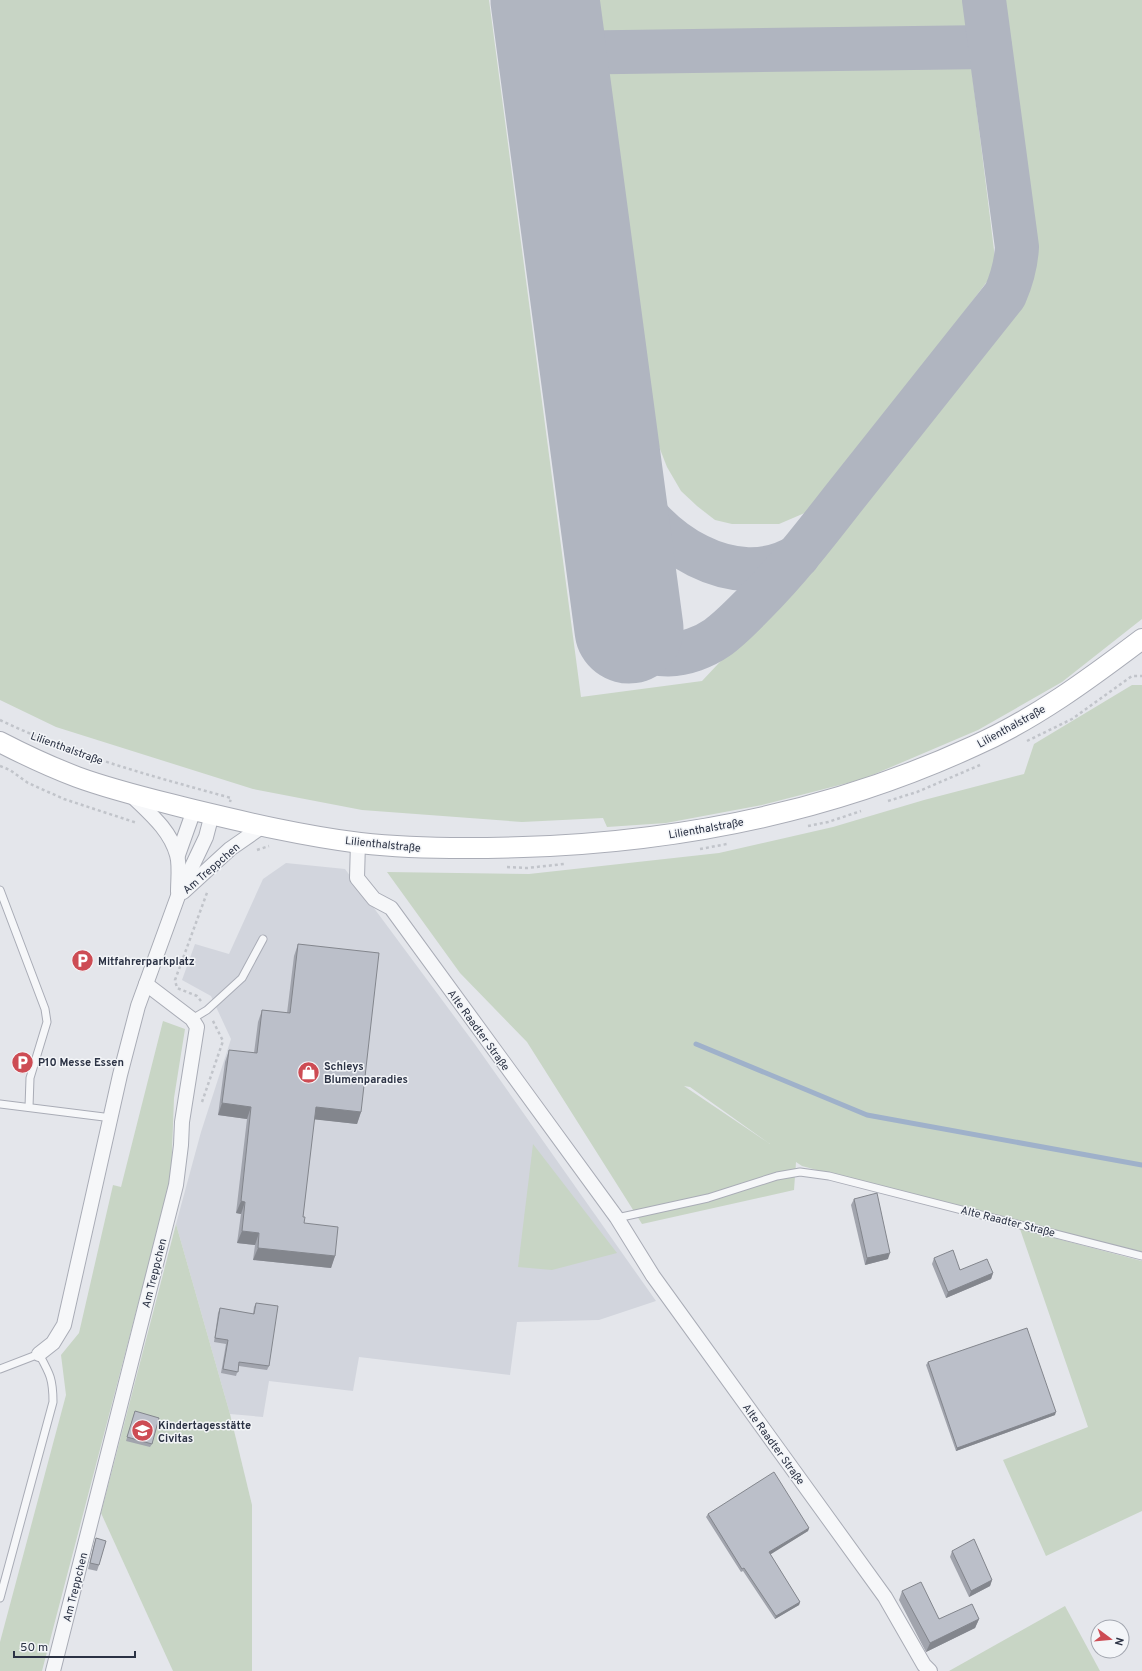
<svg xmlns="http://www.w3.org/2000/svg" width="1142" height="1671" font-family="Overpass,sans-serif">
	<rect width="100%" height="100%" fill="#e4e6eb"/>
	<!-- built -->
	<path fill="#d2d5dd" d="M286 863 345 869 474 1043 656 1301 599 1320 517 1322 510 1375 359 1357 353 1391 269 1381 263 1417 230 1414 176 1224 201 1132 231 1039 211 996 182 980 195 944 229 954 263 879Z"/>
	<!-- green -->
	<g fill="#c8d5c5" fill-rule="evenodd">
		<path d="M0 0H489L581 697 702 681 844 530 1020 302 1035 261 1002 0H1142V619L1062 682 978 730 863 779 762 805 666 823 607 827 603 818 522 822 362 810 253 789 56 727 0 700Z"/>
		<path d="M599 0H963L995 258 989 279 829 491 807 512 779 524H732L715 520 697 506 681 491 667 467 656 439Z"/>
		<path d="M1132 685H1142V1259L802 1166 796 1162 794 1190 642 1224 527 1042 460 973 387 872 529 874 719 853 833 827 924 800 1024 774 1034 744ZM684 1086 690 1087 770 1144Z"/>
		<path d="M163 1021 185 1029 174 1098 171 1178 42 1671H0V1642L66 1395 61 1355 79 1333 113 1185 121 1187Z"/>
		<path d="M533 1144 617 1253 552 1270 518 1267Z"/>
		<path d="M176 1224 230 1414 252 1505V1671H173L101 1513Z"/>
		<path d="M1020 1229 1142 1261V1511L1046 1556 1003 1460 1088 1427Z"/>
		<path d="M1065 1606 1100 1671H949Z"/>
	</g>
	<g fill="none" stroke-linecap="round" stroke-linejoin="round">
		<!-- stream -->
		<path stroke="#9fb1ca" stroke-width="5" d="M696 1044 867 1115 1142 1165"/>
		<!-- taxiway -->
		<g stroke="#b0b5c0" stroke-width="44">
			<path d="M551 53 990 47"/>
			<path d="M597 386C604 419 609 452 624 482 653 541 734 595 798 556"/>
			<path d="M629 629C643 667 691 656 717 638 731 628 743 615 755 603 787 571 815 535 843 499 897 431 951 363 1005 295 1012 279 1016 264 1017 247L984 0"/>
		</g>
		<!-- runway -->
		<path stroke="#b0b5c0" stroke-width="109" d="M545 0 629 629"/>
		<defs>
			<g id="service">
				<path d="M0 890 45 1009 47 1022 30 1078 29 1107"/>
				<path d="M192 1019 207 1010 242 978 263 939"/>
				<path d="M0 1104 112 1118"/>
				<path d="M617 1218 708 1198 777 1176 800 1172 829 1176 1142 1256"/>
				<path d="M0 1369 39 1354C50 1374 53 1379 53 1402L0 1598"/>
			</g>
			<g id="minor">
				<path d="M130 794C148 812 170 829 177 855 180 865 178 880 178 892"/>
				<path d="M358 842 357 878 374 899 391 908 617 1218 653 1276 885 1597 924 1665 930 1671"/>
				<path d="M178 855 194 810"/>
				<path d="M183 892 230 849 263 826"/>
				<path d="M39 1354 53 1343 64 1325 120 1075 138 1006 178 896 206 837 212 814"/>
				<path d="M53 1671 176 1185 181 1145 182 1122 197 1027 192 1019 146 984"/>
			</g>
			<path id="secondary" d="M0 742C25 755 51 767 77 777 115 791 155 800 194 810 248 823 304 836 360 843 414 849 468 849 523 847 678 842 833 811 974 746 1035 719 1089 679 1142 639"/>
		</defs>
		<!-- service casing -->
		<use href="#service" stroke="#a9acb6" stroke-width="9"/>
		<!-- minor casing -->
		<use href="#minor" stroke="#a9acb6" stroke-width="16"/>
		<!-- secondary casing -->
		<use href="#secondary" stroke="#a9acb6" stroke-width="22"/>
		<!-- path -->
		<g stroke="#c1c4ca" stroke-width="2.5" stroke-dasharray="3 3" stroke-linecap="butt">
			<path d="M0 720C75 756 152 776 231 798L230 802"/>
			<path d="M1027 741 1072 719 1132 676H1142"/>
			<path d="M0 766 10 770 28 783 64 799 137 823"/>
			<path d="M888 801 917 792 980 765"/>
			<path d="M808 826 828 822 861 811"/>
			<path d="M700 849 727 844"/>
			<path d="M257 850 269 846"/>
			<path d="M507 867 527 868 564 864"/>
			<path d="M201 1001 197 996 177 988 175 980 208 890"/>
			<path d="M202 1102 223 1041 212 1019"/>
		</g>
		<!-- service -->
		<use href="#service" stroke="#f6f7f9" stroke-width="7"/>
		<!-- minor -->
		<use href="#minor" stroke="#f6f7f9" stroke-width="14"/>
		<!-- secondary -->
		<use href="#secondary" stroke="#fff" stroke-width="20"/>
	</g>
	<!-- wall -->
	<g fill="#a1a4ad">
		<path d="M298 944 361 1112 357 1124 314 1119 303 1217 304 1223 335 1256 331 1268 253 1260 255 1245 237 1243 241 1214 236 1213 247 1119 218 1115 225 1062 229 1050 254 1053 258 1022 262 1010 287 1013 294 956Z"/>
		<path d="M854 1199 888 1259 865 1265 851 1205Z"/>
		<path d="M934 1258 960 1270 993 1273 991 1279 946 1298 932 1264Z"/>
		<path d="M256 1303 269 1366 267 1370 239 1366 236 1376 221 1373 226 1344 214 1342 218 1313 220 1308 253 1314 254 1307Z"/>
		<path d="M928 1362 1055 1415 956 1451 926 1365Z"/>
		<path d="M134 1414 152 1444 150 1447 126 1441Z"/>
		<path d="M708 1514 809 1528 808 1531 770 1554 800 1602 799 1605 775 1619 743 1571 741 1572 706 1517Z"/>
		<path d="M96 1538 99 1565 97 1571 88 1569 94 1544Z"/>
		<path d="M952 1551 992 1580 990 1586 969 1597 950 1557Z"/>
		<path d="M902 1591 939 1619H979L975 1628 926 1652 899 1600Z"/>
	</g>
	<!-- shaded-wall -->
	<g fill="#83868d">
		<path d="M222 1103 251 1107 247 1119 218 1115Z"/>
		<path d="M316 1107 361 1112 357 1124 311 1119Z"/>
		<path d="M241 1201 245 1202 241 1214 236 1213Z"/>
		<path d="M242 1231 259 1233 255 1245 237 1243Z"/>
		<path d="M258 1248 335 1256 331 1268 253 1260Z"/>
		<path d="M890 1253 888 1259 865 1265 867 1258Z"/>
		<path d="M993 1273 991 1279 946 1298 948 1292Z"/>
		<path d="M1056 1412 1055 1415 956 1451 957 1448Z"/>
		<path d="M809 1528 808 1531 768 1556 769 1552Z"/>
		<path d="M992 1580 990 1586 969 1597 971 1591Z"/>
		<path d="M800 1602 799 1605 775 1619 776 1616Z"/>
		<path d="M979 1619 975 1628 926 1652 930 1643Z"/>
	</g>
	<!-- building -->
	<g fill="#bbbfc9" stroke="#83868d">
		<path d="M298 944 379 953 361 1112 316 1107 303 1217H305L304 1223 338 1227 335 1256 258 1248 259 1233 242 1231 245 1202 241 1201 251 1107 222 1103 229 1050 257 1053 262 1010 290 1013Z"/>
		<path d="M877 1193 890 1253 867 1258 854 1199Z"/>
		<path d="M953 1250 960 1270 987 1259 993 1273 948 1292 934 1258Z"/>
		<path d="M256 1303 278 1306 269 1366 239 1362 238 1372 223 1369 228 1340 215 1338 220 1308 254 1314Z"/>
		<path d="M1027 1328 1056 1412 957 1448 928 1362Z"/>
		<path d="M135 1411 159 1418 152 1444 127 1437Z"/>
		<path d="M774 1472 809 1528 769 1552 800 1602 776 1616 744 1568 742 1569 708 1514Z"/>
		<path d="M96 1538 106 1541 99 1565 90 1563Z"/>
		<path d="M974 1539 992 1580 971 1591 952 1551Z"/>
		<path d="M921 1582 939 1619 972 1604 979 1619 930 1643 902 1591Z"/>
	</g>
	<!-- icons -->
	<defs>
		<symbol id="parking-disc" viewBox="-11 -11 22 22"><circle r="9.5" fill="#cd4c54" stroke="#f3f5f8"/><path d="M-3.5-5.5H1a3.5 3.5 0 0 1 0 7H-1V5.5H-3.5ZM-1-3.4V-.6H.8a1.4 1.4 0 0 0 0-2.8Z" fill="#fff"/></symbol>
		<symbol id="shop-disc" viewBox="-11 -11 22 22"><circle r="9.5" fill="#cd4c54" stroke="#f3f5f8"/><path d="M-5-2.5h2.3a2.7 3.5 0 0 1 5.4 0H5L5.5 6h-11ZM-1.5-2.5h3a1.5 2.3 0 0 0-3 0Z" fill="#fff"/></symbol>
		<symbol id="school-disc" viewBox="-11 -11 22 22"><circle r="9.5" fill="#cd4c54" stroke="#f3f5f8"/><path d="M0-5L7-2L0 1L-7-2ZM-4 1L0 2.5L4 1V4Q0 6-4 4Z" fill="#fff"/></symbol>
	</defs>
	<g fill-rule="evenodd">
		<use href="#parking-disc" x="70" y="948" width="25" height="25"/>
		<use href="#parking-disc" x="10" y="1050" width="25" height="25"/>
		<use href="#shop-disc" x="296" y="1060" width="25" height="25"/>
		<use href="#school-disc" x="130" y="1418" width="25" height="25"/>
	</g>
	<g text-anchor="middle" stroke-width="3" stroke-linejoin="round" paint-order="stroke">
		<!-- street labels -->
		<g font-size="11" fill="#2b3244" stroke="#f3f5f8">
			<text transform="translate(1011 726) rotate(-29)" y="4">Lilienthalstraße</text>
			<text transform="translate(67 748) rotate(20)" y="4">Lilienthalstraße</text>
			<text transform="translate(706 828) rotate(-10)" y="4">Lilienthalstraße</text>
			<text transform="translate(383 844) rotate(6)" y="4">Lilienthalstraße</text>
			<text transform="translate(211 868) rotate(-41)" y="4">Am Treppchen</text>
			<text transform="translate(479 1030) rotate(54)" y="4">Alte Raadter Straße</text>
			<text transform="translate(1008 1221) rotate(14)" y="4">Alte Raadter Straße</text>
			<text transform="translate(154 1273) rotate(-76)" y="4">Am Treppchen</text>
			<text transform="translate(774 1444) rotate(54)" y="4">Alte Raadter Straße</text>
			<text transform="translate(75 1587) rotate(-76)" y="4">Am Treppchen</text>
		</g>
		<!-- poi labels -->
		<g font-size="11" font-weight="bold" fill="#2b3244" stroke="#f3f5f8" text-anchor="start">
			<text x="98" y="965">Mitfahrerparkplatz</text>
			<text x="38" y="1066">P10 Messe Essen</text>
			<text x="324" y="1070">Schleys<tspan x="324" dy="13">Blumenparadies</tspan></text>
			<text x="158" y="1429">Kindertagesstätte<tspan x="158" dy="13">Civitas</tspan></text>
		</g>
	</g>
	<!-- north arrow -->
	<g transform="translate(1110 1639) rotate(106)"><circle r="19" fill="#f3f5f8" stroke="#a3a7b0"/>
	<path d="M0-3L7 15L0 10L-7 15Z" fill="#cd4c54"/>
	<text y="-6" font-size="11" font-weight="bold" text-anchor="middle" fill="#2b3244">N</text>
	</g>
	<!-- scale -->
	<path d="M14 1651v6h121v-6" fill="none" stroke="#2b3244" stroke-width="2"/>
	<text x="20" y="1651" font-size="12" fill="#2b3244" stroke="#f3f5f8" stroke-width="3" paint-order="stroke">50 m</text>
</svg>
